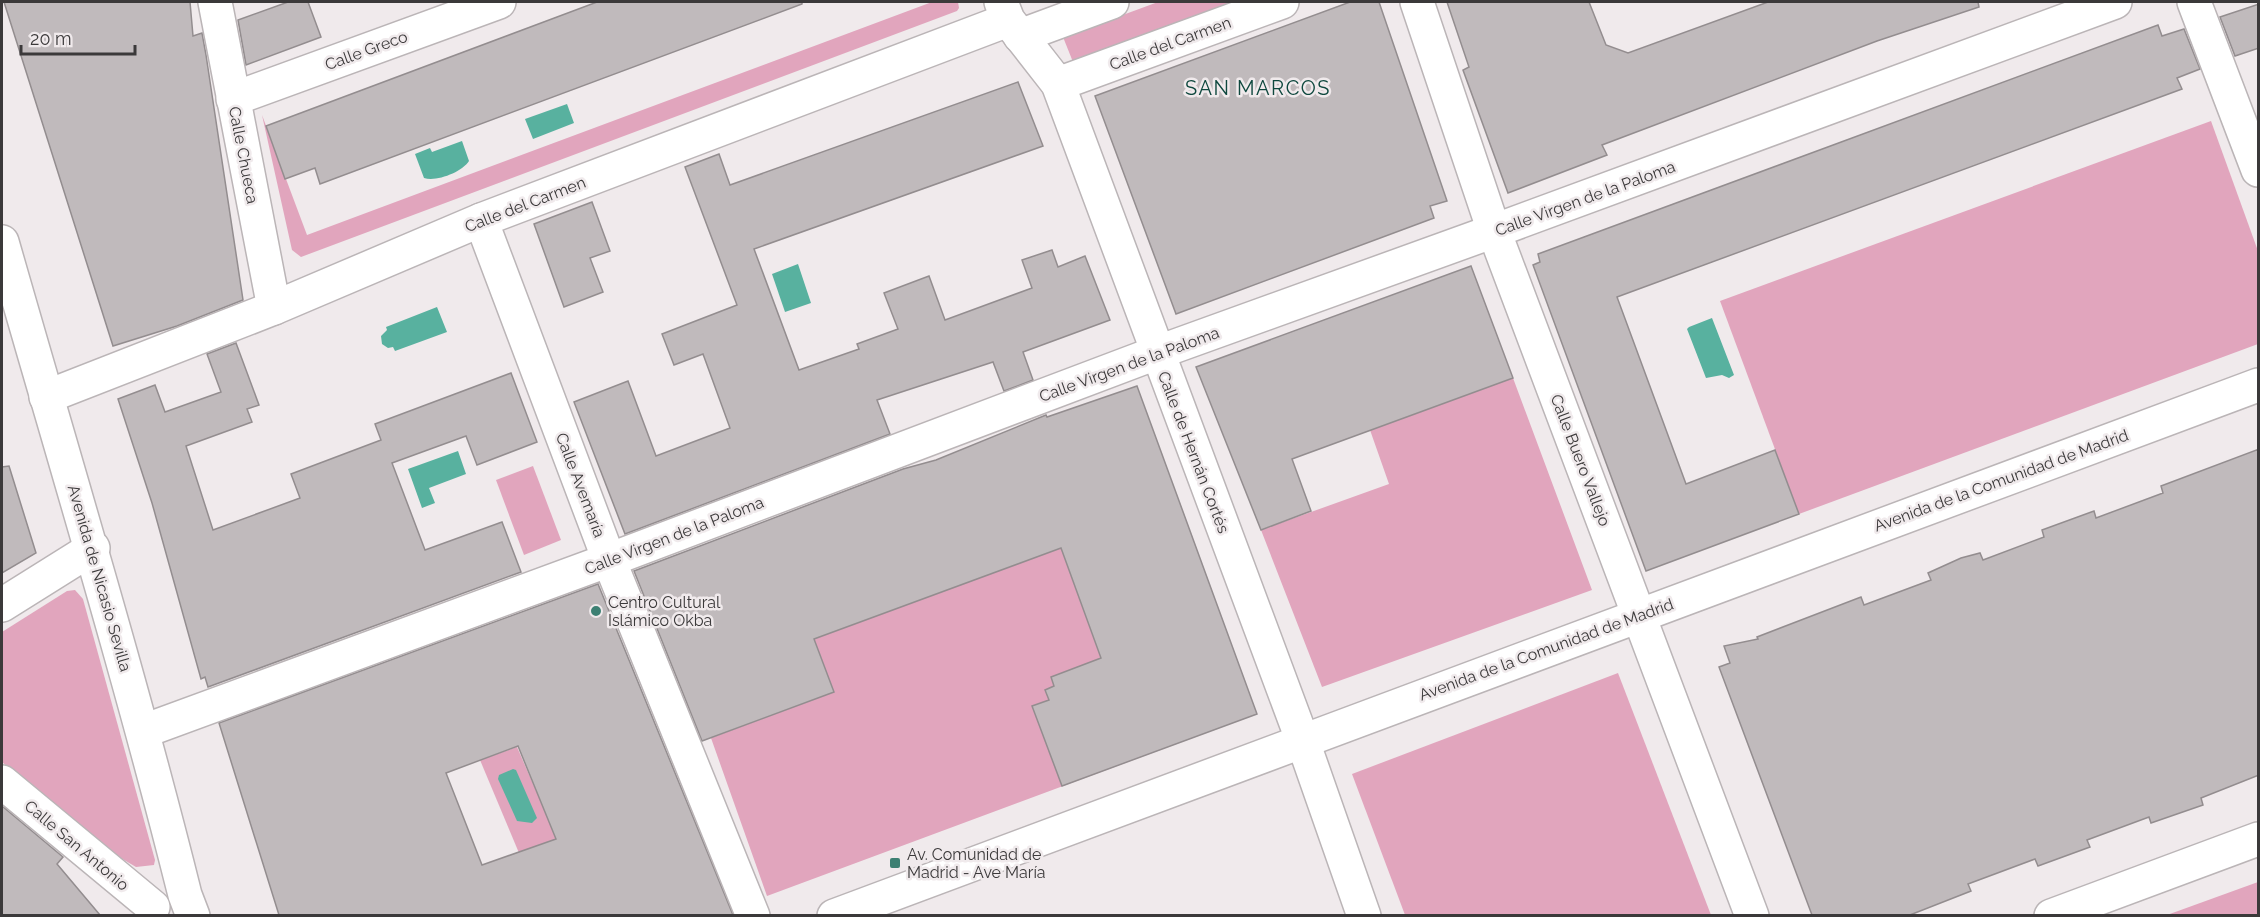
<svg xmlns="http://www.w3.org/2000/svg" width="2260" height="917" font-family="Raleway,sans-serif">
	<rect width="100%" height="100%" fill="#f0eaec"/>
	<!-- green -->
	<g fill="#e1a5bd">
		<path d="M932 2H958L959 8 957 11 301 257 292 250 262 115 307 235Z"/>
		<path d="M1158 2H1234L1073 62 1063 37Z"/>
		<path d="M2211 121 2258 251V344L1799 514 1720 301Z"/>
		<path d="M1513 378 1592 590 1322 687 1261 530 1389 484 1370 430Z"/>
		<path d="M533 466 561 540 524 555 496 480Z"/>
		<path d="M1180 503 1257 714 767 896 711 738 833 692 814 639Z"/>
		<path d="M75 590 83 599 155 860 154 865 136 867 97 844 2 762V632L67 591Z"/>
		<path d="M1618 673 1711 915H1405L1352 774Z"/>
		<path d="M517 747 557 839 519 853 480 760Z"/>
		<path d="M2258 882V915H2167Z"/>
	</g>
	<!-- water -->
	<g fill="#58b19f">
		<path d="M567 104 574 123 533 139 525 119Z"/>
		<path d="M462 141 469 161C462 172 437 182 424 178L415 154 430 148 432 152Z"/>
		<path d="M798 264 811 303 785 312 772 274Z"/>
		<path d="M437 307 447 332 395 351 393 347 388 348 382 344 381 336 387 330 386 327Z"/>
		<path d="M1712 318 1734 375 1729 378 1722 375 1706 378 1687 329 1689 327Z"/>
		<path d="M458 451 466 474 429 488 435 503 422 508 408 469Z"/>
		<path d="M513 769 516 770 537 818 532 823 517 821 498 779 499 775Z"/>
	</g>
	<!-- building -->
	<g fill="#c0babc" stroke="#938d8f" stroke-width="1.5" fill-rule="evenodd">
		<path d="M4 2H190L193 36 202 33 206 55 243 300 177 326 113 346Z"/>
		<path d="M288 2H308L321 37 246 65 238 20Z"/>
		<path d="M597 2H802V4L320 184 315 168 285 179 266 126Z"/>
		<path d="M1350 2H1379L1447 201 1430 206 1434 218 1176 314 1095 96Z"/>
		<path d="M1447 2H1589L1606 45 1628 53 1768 2H1978L1979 7 1877 41 1602 145 1607 155 1508 193 1463 70 1469 67Z"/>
		<path d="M2259 4V48L2235 56 2220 17Z"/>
		<path d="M2158 25 2162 36 2184 29 2200 69 2177 78 2182 89 1617 297 1686 484 1775 450 1799 514 1646 571 1533 265 1540 262 1538 254Z"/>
		<path d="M1018 82 1043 146 754 249 799 370 859 349 857 344 898 329 884 293 929 276 945 320 1032 288 1022 260 1052 250 1058 267 1085 256 1110 320 1023 352 1033 380 1004 391 993 362 877 400 890 434 625 534 574 402 628 381 656 456 730 428 703 354 674 365 662 334 737 305 685 167 719 154 730 185Z"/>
		<path d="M592 202 610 251 590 258 603 292 564 307 534 224Z"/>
		<path d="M1471 266 1513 378 1292 459 1311 511 1261 530 1196 367Z"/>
		<path d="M236 343 259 405 247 409 252 422 186 446 213 530 300 498 291 474 381 440 375 424 511 373 537 442 477 465 466 436 392 463 425 550 502 522 521 572 208 687 205 677 201 679 152 503 118 399 155 385 165 412 221 392 207 354Z"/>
		<path d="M1137 386 1257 714 1062 786 1032 706 1049 700 1045 690 1054 686 1051 677 1101 658 1061 548 814 639 834 692 702 741 634 571 903 469 936 460 1046 415 1047 417Z"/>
		<path d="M2259 449V775L2201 798 2203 805 2151 823 2149 817 2087 840 2090 847 2038 866 2035 859 1968 884 1971 891 1910 915H1812L1719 667 1730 663 1724 646 1758 639 1757 637 1861 597 1864 605 1931 580 1928 573 1961 558 1980 553 1983 560 2044 537 2042 530 2094 511 2096 518 2163 493 2161 486Z"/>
		<path d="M9 466 36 553 2 573V467Z"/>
		<path d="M598 584 733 915H279L219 723ZM518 746 556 839 482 865 446 773Z"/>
		<path d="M2 806 63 857 57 864 100 915H2Z"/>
	</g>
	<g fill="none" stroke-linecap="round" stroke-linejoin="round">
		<defs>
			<g id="minor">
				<path d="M215 2 274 308"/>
				<path d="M1001 2 1008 20 1058 84 1302 739 1364 916"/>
				<path d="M1417 2 1494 231 1752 916"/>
				<path d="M2194 2 2258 170"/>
				<path d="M1020 36 1112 2"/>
				<path d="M1058 84 1282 2"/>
				<path d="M233 99 499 2"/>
				<path d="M481 220 609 560 753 916"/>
				<path d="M46 397 274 308 481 220 1008 20"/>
				<path d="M2 605 93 548"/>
				<path d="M144 731 609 560 1156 353 1494 231 2115 2"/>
				<path d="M2 782 153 907"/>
				<path d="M834 916 2258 385"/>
				<path d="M2051 916 2258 839"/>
			</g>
			<path id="secondary" d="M2 242C64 459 130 675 185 895L193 916"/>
		</defs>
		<!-- minor casing -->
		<use href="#minor" stroke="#bbb5b7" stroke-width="36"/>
		<!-- secondary casing -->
		<use href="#secondary" stroke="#bbb5b7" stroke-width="36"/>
		<!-- minor -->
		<use href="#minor" stroke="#fff" stroke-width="33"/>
		<!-- secondary -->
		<use href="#secondary" stroke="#fff" stroke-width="33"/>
	</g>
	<!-- markers -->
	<g fill="#3d8073" stroke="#f0eaec" stroke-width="2">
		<circle cx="596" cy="611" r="6"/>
		<rect x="889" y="857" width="12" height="12" rx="3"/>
	</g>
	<g text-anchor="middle" stroke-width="5" stroke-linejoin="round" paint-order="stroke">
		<!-- street labels -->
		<g font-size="16" fill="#3b393a" stroke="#f0eaec">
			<text transform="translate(1170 43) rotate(-20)" y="6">Calle del Carmen</text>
			<text transform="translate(366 50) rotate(-20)" y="6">Calle Greco</text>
			<text transform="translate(244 155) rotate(79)" y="6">Calle Chueca</text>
			<text transform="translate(1585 198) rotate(-20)" y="6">Calle Virgen de la Paloma</text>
			<text transform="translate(525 204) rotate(-21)" y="6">Calle del Carmen</text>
			<text transform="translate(1129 364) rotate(-20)" y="6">Calle Virgen de la Paloma</text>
			<text transform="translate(1194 452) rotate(69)" y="6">Calle de Hernán Cortés</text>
			<text transform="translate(1581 460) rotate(69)" y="6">Calle Buero Vallejo</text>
			<text transform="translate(2001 480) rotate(-20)" y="6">Avenida de la Comunidad de Madrid</text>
			<text transform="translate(581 485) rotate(69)" y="6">Calle Avemaría</text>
			<text transform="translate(674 535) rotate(-21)" y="6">Calle Virgen de la Paloma</text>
			<text transform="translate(100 578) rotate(74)" y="6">Avenida de Nicasio Sevilla</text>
			<text transform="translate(1546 649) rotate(-20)" y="6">Avenida de la Comunidad de Madrid</text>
			<text transform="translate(77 845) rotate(40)" y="6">Calle San Antonio</text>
		</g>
		<!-- poi labels -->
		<g font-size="16" fill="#3b393a" stroke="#f0eaec" text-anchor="start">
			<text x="608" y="608">Centro Cultural<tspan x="608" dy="18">Islámico Okba</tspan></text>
			<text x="907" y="860">Av. Comunidad de<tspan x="907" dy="18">Madrid - Ave María</tspan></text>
		</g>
		<!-- quarter labels -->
		<g font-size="20" letter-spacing="1.5" fill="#0e483e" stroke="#f0eaec">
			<text x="1258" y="95">SAN MARCOS</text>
		</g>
	</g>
	<!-- border -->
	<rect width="2260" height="917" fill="none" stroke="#3b393a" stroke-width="6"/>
	<!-- scale -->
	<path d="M21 45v9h114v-9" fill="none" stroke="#3b393a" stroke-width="3"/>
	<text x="30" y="45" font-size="18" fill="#3b393a" stroke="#f0eaec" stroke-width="4.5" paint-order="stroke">20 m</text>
</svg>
